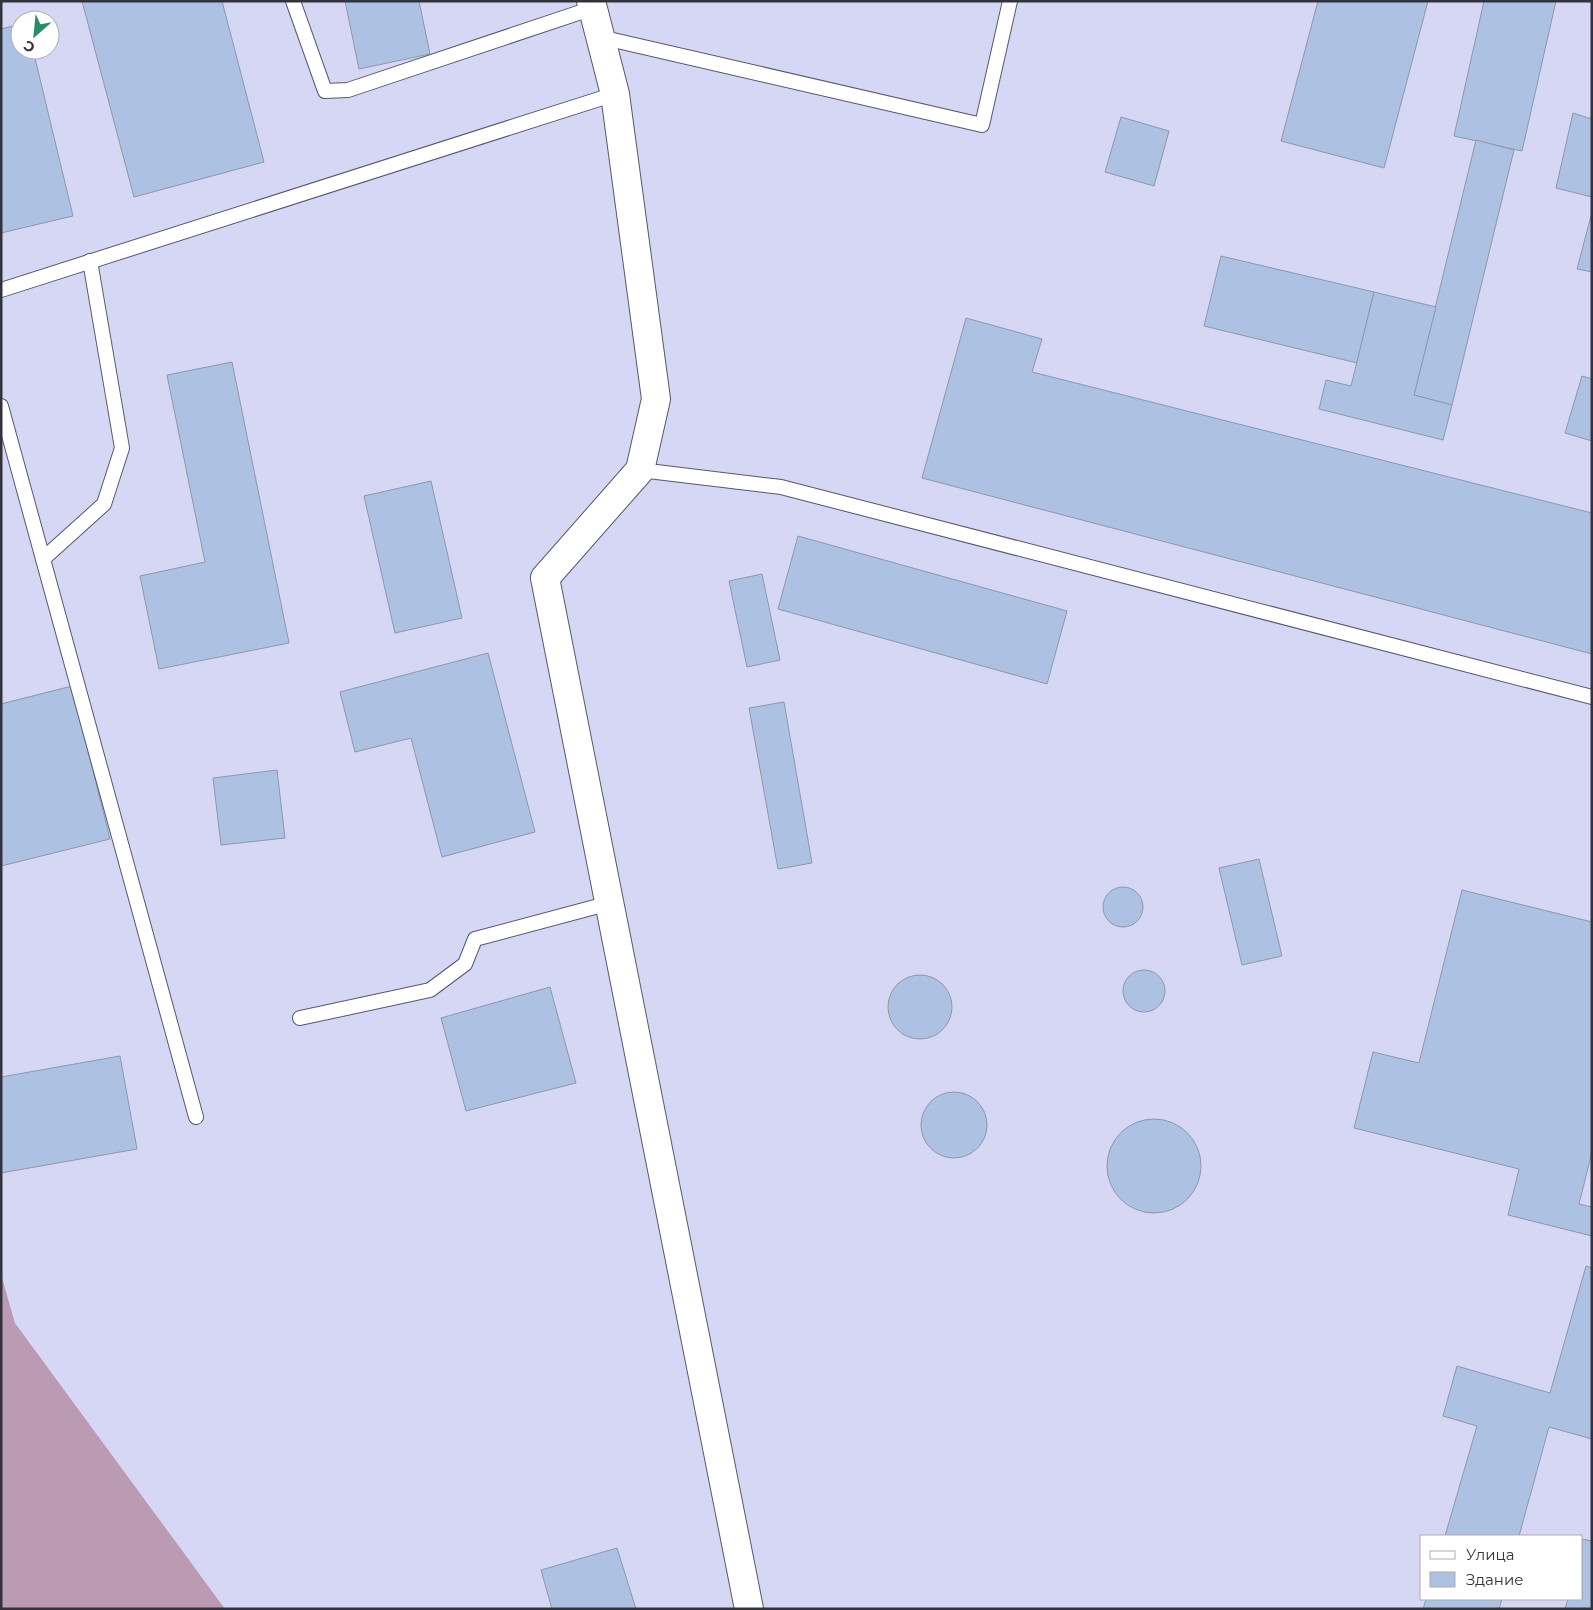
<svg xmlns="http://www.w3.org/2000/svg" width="1593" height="1610" font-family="Montserrat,sans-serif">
	<rect width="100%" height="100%" fill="#e1e1f8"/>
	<!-- built -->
	<path fill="#d6d7f5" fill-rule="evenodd" d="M1 1H1592V1609H225L15 1322 1 1274ZM20 20H50V50H20ZM1422 1536H1582V1599H1422Z"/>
	<!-- forest -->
	<path fill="#bb9ab4" d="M1 1274 15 1323 225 1609H1Z"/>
	<!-- building -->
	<g fill="#adc1e3" stroke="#8d98ab">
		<path d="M82 1H222L264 162 134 197Z"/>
		<path d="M345 1H419L430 54 359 69Z"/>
		<path d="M1318 1H1428L1384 168 1281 141Z"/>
		<path d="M1484 1H1556L1522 151 1454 136Z"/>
		<path d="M20 24V50H33L73 216 1 233V29Z"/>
		<path d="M1573 113 1592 119V197L1556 188Z"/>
		<path d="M1121 117 1169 131 1154 186 1105 172Z"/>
		<path d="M1476 140 1514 150 1452 405 1414 395Z"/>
		<path d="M1592 212V272L1577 269Z"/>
		<path d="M1221 256 1374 292 1357 363 1204 326Z"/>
		<path d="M1374 292 1436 307 1414 395 1452 405 1443 440 1319 409 1326 380 1351 386Z"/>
		<path d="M966 318 1042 339 1032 372 1592 513V654L922 478Z"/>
		<path d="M232 362 289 643 159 669 140 576 205 562 167 375Z"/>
		<path d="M1582 376 1592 379V441L1565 433Z"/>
		<path d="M431 481 462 618 395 633 364 496Z"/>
		<path d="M798 536 1067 611 1047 684 778 609Z"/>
		<path d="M762 574 780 660 747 667 729 581Z"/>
		<path d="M488 653 535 832 442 857 411 738 355 752 340 692Z"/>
		<path d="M72 686 110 839 1 866V704Z"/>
		<path d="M784 702 812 863 778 869 749 708Z"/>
		<path d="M277 770 285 838 221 845 213 778Z"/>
		<path d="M1259 859 1282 956 1242 965 1219 868Z"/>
		<circle cx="1123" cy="907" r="20"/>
		<path d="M1462 890 1592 922V1152L1579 1204 1592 1207V1236L1508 1215 1519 1169 1354 1128 1373 1052 1419 1063Z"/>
		<circle cx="1144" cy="991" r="21"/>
		<circle cx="920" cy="1007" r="32"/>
		<path d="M550 987 576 1083 466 1111 441 1018Z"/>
		<path d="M120 1056 137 1149 1 1173V1077Z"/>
		<circle cx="954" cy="1125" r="33"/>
		<circle cx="1154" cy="1166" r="47"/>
		<path d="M1586 1266 1592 1268V1439L1549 1427 1519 1536H1445L1477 1426 1443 1416 1457 1366 1550 1393Z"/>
		<path d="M1582 1539 1592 1541V1609H1565L1568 1599H1582Z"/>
		<path d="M617 1548 636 1609H552L541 1570Z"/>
		<path d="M1426 1599H1502L1499 1609H1423Z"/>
	</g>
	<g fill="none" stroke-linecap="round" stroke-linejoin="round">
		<defs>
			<g id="lane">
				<path d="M293 1 325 91 348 90 593 8"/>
				<path d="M600 37 982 125 1010 1"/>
				<path d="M1 290 615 94"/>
				<path d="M1 406 196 1117"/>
				<path d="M640 470 781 487 1592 697"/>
				<path d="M43 559 104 504 122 448 90 261"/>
				<path d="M300 1018 430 990 465 964 475 939 610 903"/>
			</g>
			<path id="street" d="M591 1 615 94 656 399 640 470 545 578 749 1609"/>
		</defs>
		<!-- lane casing -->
		<use href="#lane" stroke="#58586c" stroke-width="16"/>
		<!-- street casing -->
		<use href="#street" stroke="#58586c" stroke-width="30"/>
		<!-- lane -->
		<use href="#lane" stroke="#fff" stroke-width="14"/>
		<!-- street -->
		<use href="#street" stroke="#fff" stroke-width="28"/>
	</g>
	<!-- border -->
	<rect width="1593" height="1610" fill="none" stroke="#33333c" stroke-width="5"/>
	<!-- legend -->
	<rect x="1420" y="1535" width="162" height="65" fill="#ffffff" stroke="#adadb1"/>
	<rect x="1430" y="1551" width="25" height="8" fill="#ffffff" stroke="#adadb1"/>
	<text x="1466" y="1560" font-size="15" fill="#33333c">Улица</text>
	<rect x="1430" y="1572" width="25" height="15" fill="#adc1e3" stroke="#adadb1"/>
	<text x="1466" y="1585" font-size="15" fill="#33333c">Здание</text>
	<!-- north arrow -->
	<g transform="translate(35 35) rotate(207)"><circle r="24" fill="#ffffff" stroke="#adadb1"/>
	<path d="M0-4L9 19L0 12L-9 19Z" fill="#298c66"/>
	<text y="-8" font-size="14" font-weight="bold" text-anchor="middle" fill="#33333c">С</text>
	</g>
</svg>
